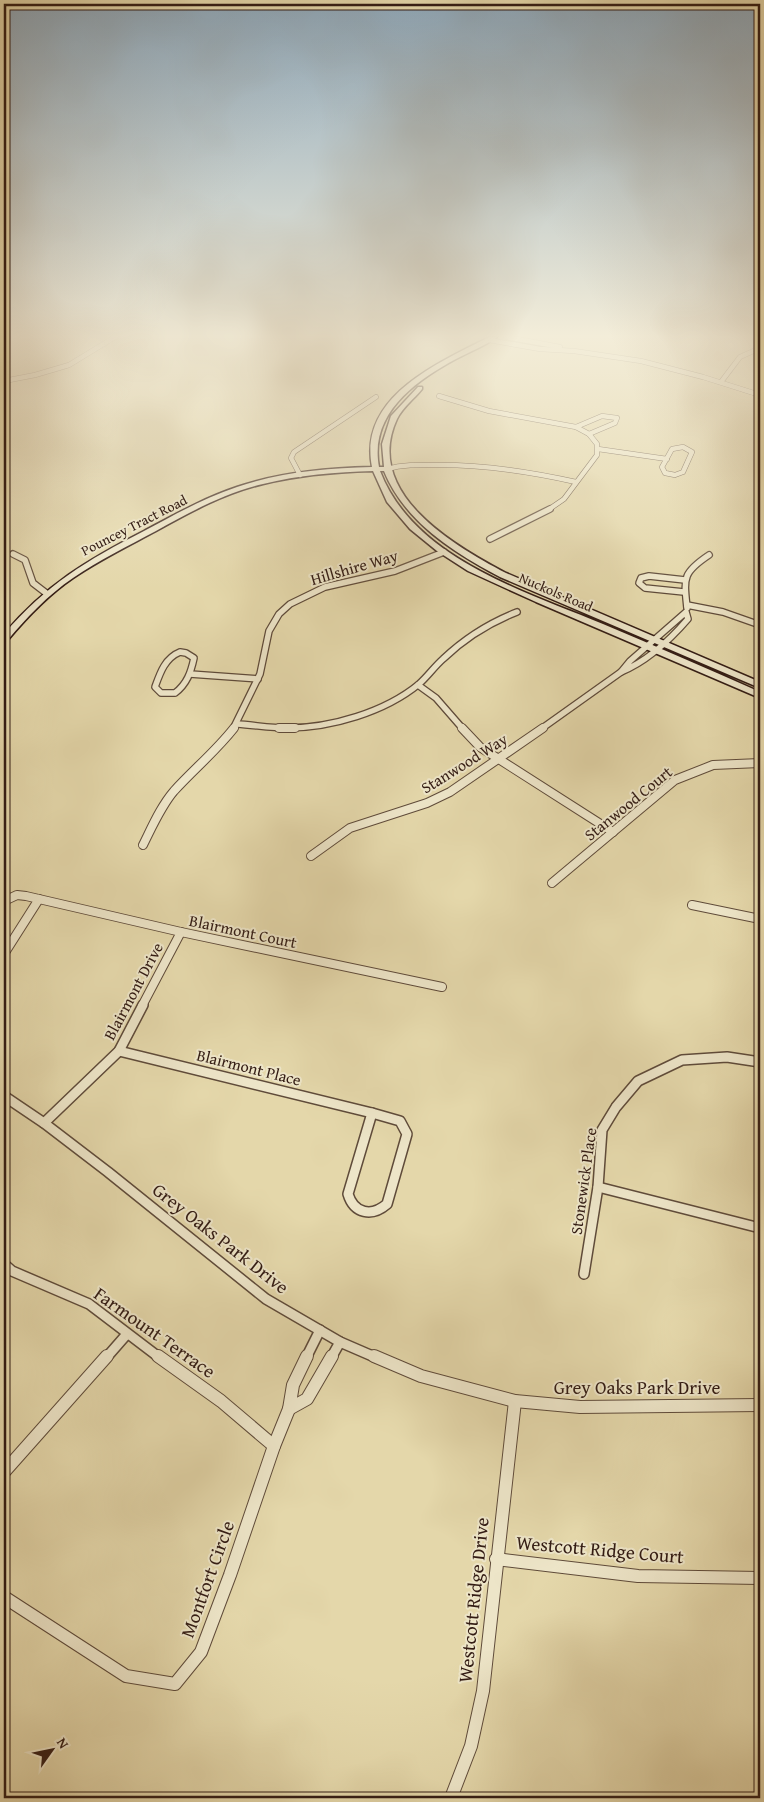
<svg xmlns="http://www.w3.org/2000/svg" width="764" height="1802" font-family="'Gentium Book Plus',serif">
	<rect width="100%" height="100%" fill="#e4d7aa"/>
	<filter id="stains"><feTurbulence type="fractalNoise" baseFrequency=".004" numOctaves="4"/><feColorMatrix values="0 0 0 0 .2 0 0 0 0 .09 0 0 0 0 .02 0 0 0 .5 -.17"/></filter>
	<radialGradient id="worn" r=".72"><stop offset=".6" stop-color="#630" stop-opacity="0"/><stop offset="1" stop-color="#630" stop-opacity=".3"/></radialGradient>
	<g fill="none" stroke-linecap="round" stroke-linejoin="round">
		<defs>
			<g id="street-far4">
				<path d="M506 337 560 347"/>
				<path d="M489 340 540 349 574 351 641 361 703 377 760 395"/>
				<path d="M4 381 35 375 69 365 115 337"/>
				<path d="M721 382 740 357 760 348"/>
				<path d="M439 396 489 411 576 427 589 434 597 444V455L564 499 548 510"/>
				<path d="M576 427 602 416 617 418 615 423 589 434"/>
				<path d="M683 447 692 452 683 472 675 475 665 473 662 467 672 449Z"/>
				<path d="M598 449 667 459"/>
				<path d="M387 469C405 464 423 465 441 465 487 465 531 472 576 482"/>
				<path d="M300 475 291 458 294 452 376 397"/>
			</g>
			<g id="street-far3">
				<path d="M490 539 550 509"/>
				<path d="M13 554 25 560 33 583 46 593"/>
				<path d="M684 592 645 588 639 583 641 578 649 576 685 580"/>
				<path d="M687 605 723 612 760 625"/>
				<path d="M687 608C684 578 682 573 709 555"/>
				<path d="M686 612 688 619C669 641 648 661 621 672L630 661Z"/>
				<path d="M180 652 186 653 194 658C191 672 187 684 175 693H161L155 687C160 673 165 658 180 652Z"/>
				<path d="M190 674 258 679"/>
				<path d="M418 685 436 698 463 729"/>
				<path d="M237 724C254 725 270 728 287 728 331 728 385 712 419 684 428 676 434 667 443 659 465 638 489 623 517 612"/>
				<path d="M233 729 260 674 269 631 279 614 290 604 325 587 395 571 444 552"/>
				<path d="M541 729 621 672"/>
			</g>
			<g id="street-far2">
				<path d="M279 728H295"/>
				<path d="M462 728 480 747 613 832"/>
				<path d="M143 845C152 827 161 806 174 791 194 769 216 751 234 728"/>
				<path d="M311 856 350 828 427 803 450 792 543 728"/>
				<path d="M552 883 675 780 713 765 760 763"/>
				<path d="M4 901 17 895 26 896 181 932 442 987"/>
				<path d="M692 905 760 919"/>
				<path d="M4 954 39 899"/>
				<path d="M142 1006 181 932"/>
			</g>
			<g id="street-far1">
				<path d="M119 1051 372 1113"/>
				<path d="M4 1096 44 1123 108 1172 266 1299 340 1342 377 1358"/>
				<path d="M372 1113 400 1121 407 1134 387 1204C372 1217 354 1214 348 1194Z"/>
				<path d="M44 1123 119 1051 143 1005"/>
				<path d="M598 1187 760 1228"/>
				<path d="M4 1264 12 1271 89 1304 160 1358"/>
				<path d="M584 1274 598 1187 602 1130 616 1107 638 1081 682 1060 727 1057 760 1062"/>
				<path d="M106 1358 127 1334"/>
				<path d="M306 1358 320 1330"/>
				<path d="M331 1358 340 1342"/>
			</g>
			<g id="street">
				<path d="M158 1356 221 1401 274 1446"/>
				<path d="M307 1356 293 1385 289 1409 307 1399 332 1356"/>
				<path d="M374 1356 421 1376 515 1401 580 1407 760 1405"/>
				<path d="M4 1472 107 1356"/>
				<path d="M496 1559 638 1576 760 1578"/>
				<path d="M4 1597 126 1676 175 1684 201 1652 230 1575 274 1446 289 1409"/>
				<path d="M451 1798 471 1746 483 1691 515 1401"/>
			</g>
			<path id="secondary" d="M489 337H497C485 346 469 352 456 359 415 381 369 414 379 467H384L382 444 391 416 418 387H422V389C415 398 402 408 397 419 363 492 452 545 506 573L760 682V688L500 577C453 552 405 522 384 471H380C413 558 524 591 603 624 656 646 708 669 760 692V698L536 602 468 571 437 551 410 529 387 502 373 471C336 472 299 475 263 484 225 493 190 512 156 531 128 546 99 560 73 578 48 595 27 617 7 641L4 642V634C46 585 87 560 144 531 174 515 204 498 237 487 280 472 327 468 372 467 358 396 439 363 489 337Z"/>
		</defs>
		<!-- street-far4 casing -->
		<use href="#street-far4" stroke="#5f4b3a" stroke-width="5.5"/>
		<!-- street-far3 casing -->
		<use href="#street-far3" stroke="#5f4b3a" stroke-width="8"/>
		<!-- street-far2 casing -->
		<use href="#street-far2" stroke="#5f4b3a" stroke-width="10"/>
		<!-- street-far1 casing -->
		<use href="#street-far1" stroke="#5f4b3a" stroke-width="12"/>
		<!-- street casing -->
		<use href="#street" stroke="#5f4b3a" stroke-width="14"/>
		<!-- secondary casing -->
		<use href="#secondary" stroke="#331c14" stroke-width="3"/>
		<!-- street-far4 -->
		<use href="#street-far4" stroke="#ede5c8" stroke-width="4.5"/>
		<!-- street-far3 -->
		<use href="#street-far3" stroke="#ede5c8" stroke-width="5.5"/>
		<!-- street-far2 -->
		<use href="#street-far2" stroke="#ede5c8" stroke-width="8"/>
		<!-- street-far1 -->
		<use href="#street-far1" stroke="#ede5c8" stroke-width="9"/>
		<!-- street -->
		<use href="#street" stroke="#ede5c8" stroke-width="12"/>
		<!-- secondary -->
		<use href="#secondary" fill="#ede5c8" fill-rule="evenodd"/>
	</g>
	<!-- sky -->
	<linearGradient id="sky" x2="0" y2="1"><stop stop-color="#8ea8bb"/><stop offset="0.57" stop-color="#f3edd9"/><stop offset="1" stop-color="#f3edd9" stop-opacity="0"/></linearGradient>
	<rect width="764" height="589" fill="url(#sky)"/>
	<g text-anchor="middle" stroke-width="4" stroke-linejoin="round" paint-order="stroke">
		<!-- far-street labels -->
		<g font-size="14" fill="#331c14" stroke="#ede5c8">
			<text transform="translate(134 525) rotate(-27)" y="5">Pouncey Tract Road</text>
			<text transform="translate(556 592) rotate(23)" y="5">Nuckols Road</text>
		</g>
		<!-- street labels -->
		<g font-size="16" fill="#331c14" stroke="#ede5c8">
			<text transform="translate(354 567) rotate(-16)" y="6">Hillshire Way</text>
			<text transform="translate(464 763) rotate(-32)" y="6">Stanwood Way</text>
			<text transform="translate(628 803) rotate(-39)" y="6">Stanwood Court</text>
			<text transform="translate(243 931) rotate(12)" y="6">Blairmont Court</text>
			<text transform="translate(133 991) rotate(-62)" y="6">Blairmont Drive</text>
			<text transform="translate(249 1067) rotate(14)" y="6">Blairmont Place</text>
			<text transform="translate(583 1181) rotate(-82)" y="6">Stonewick Place</text>
		</g>
		<!-- near-street labels -->
		<g font-size="19" fill="#331c14" stroke="#ede5c8">
			<text transform="translate(221 1238) rotate(38)" y="7">Grey Oaks Park Drive</text>
			<text transform="translate(155 1332) rotate(35)" y="7">Farmount Terrace</text>
			<text x="637" y="1394">Grey Oaks Park Drive</text>
			<text transform="translate(600 1549) rotate(5)" y="7">Westcott Ridge Court</text>
			<text transform="translate(207 1579) rotate(-70)" y="7">Montfort Circle</text>
			<text transform="translate(473 1600) rotate(-84)" y="7">Westcott Ridge Drive</text>
		</g>
	</g>
	<!-- margin -->
	<rect width="764" height="1802" fill="none" stroke="#e4d7aa" stroke-width="20"/>
	<rect x="5" y="5" width="754" height="1792" fill="none" stroke="#331c14" stroke-width="2.5"/>
	<rect x="10" y="10" width="744" height="1782" fill="none" stroke="#331c14"/>
	<!-- north arrow -->
	<g transform="translate(52 1750) rotate(57)" stroke="#ede5c8" stroke-width="4" paint-order="stroke">
	<path d="M0-4L9 19L0 12L-9 19Z" fill="#331c14"/>
	<text y="-8" font-size="14" font-weight="bold" text-anchor="middle" fill="#331c14">N</text>
	</g>
	<rect width="100%" height="100%" filter="url(#stains)"/>
	<rect width="100%" height="100%" fill="url(#worn)"/>
</svg>
